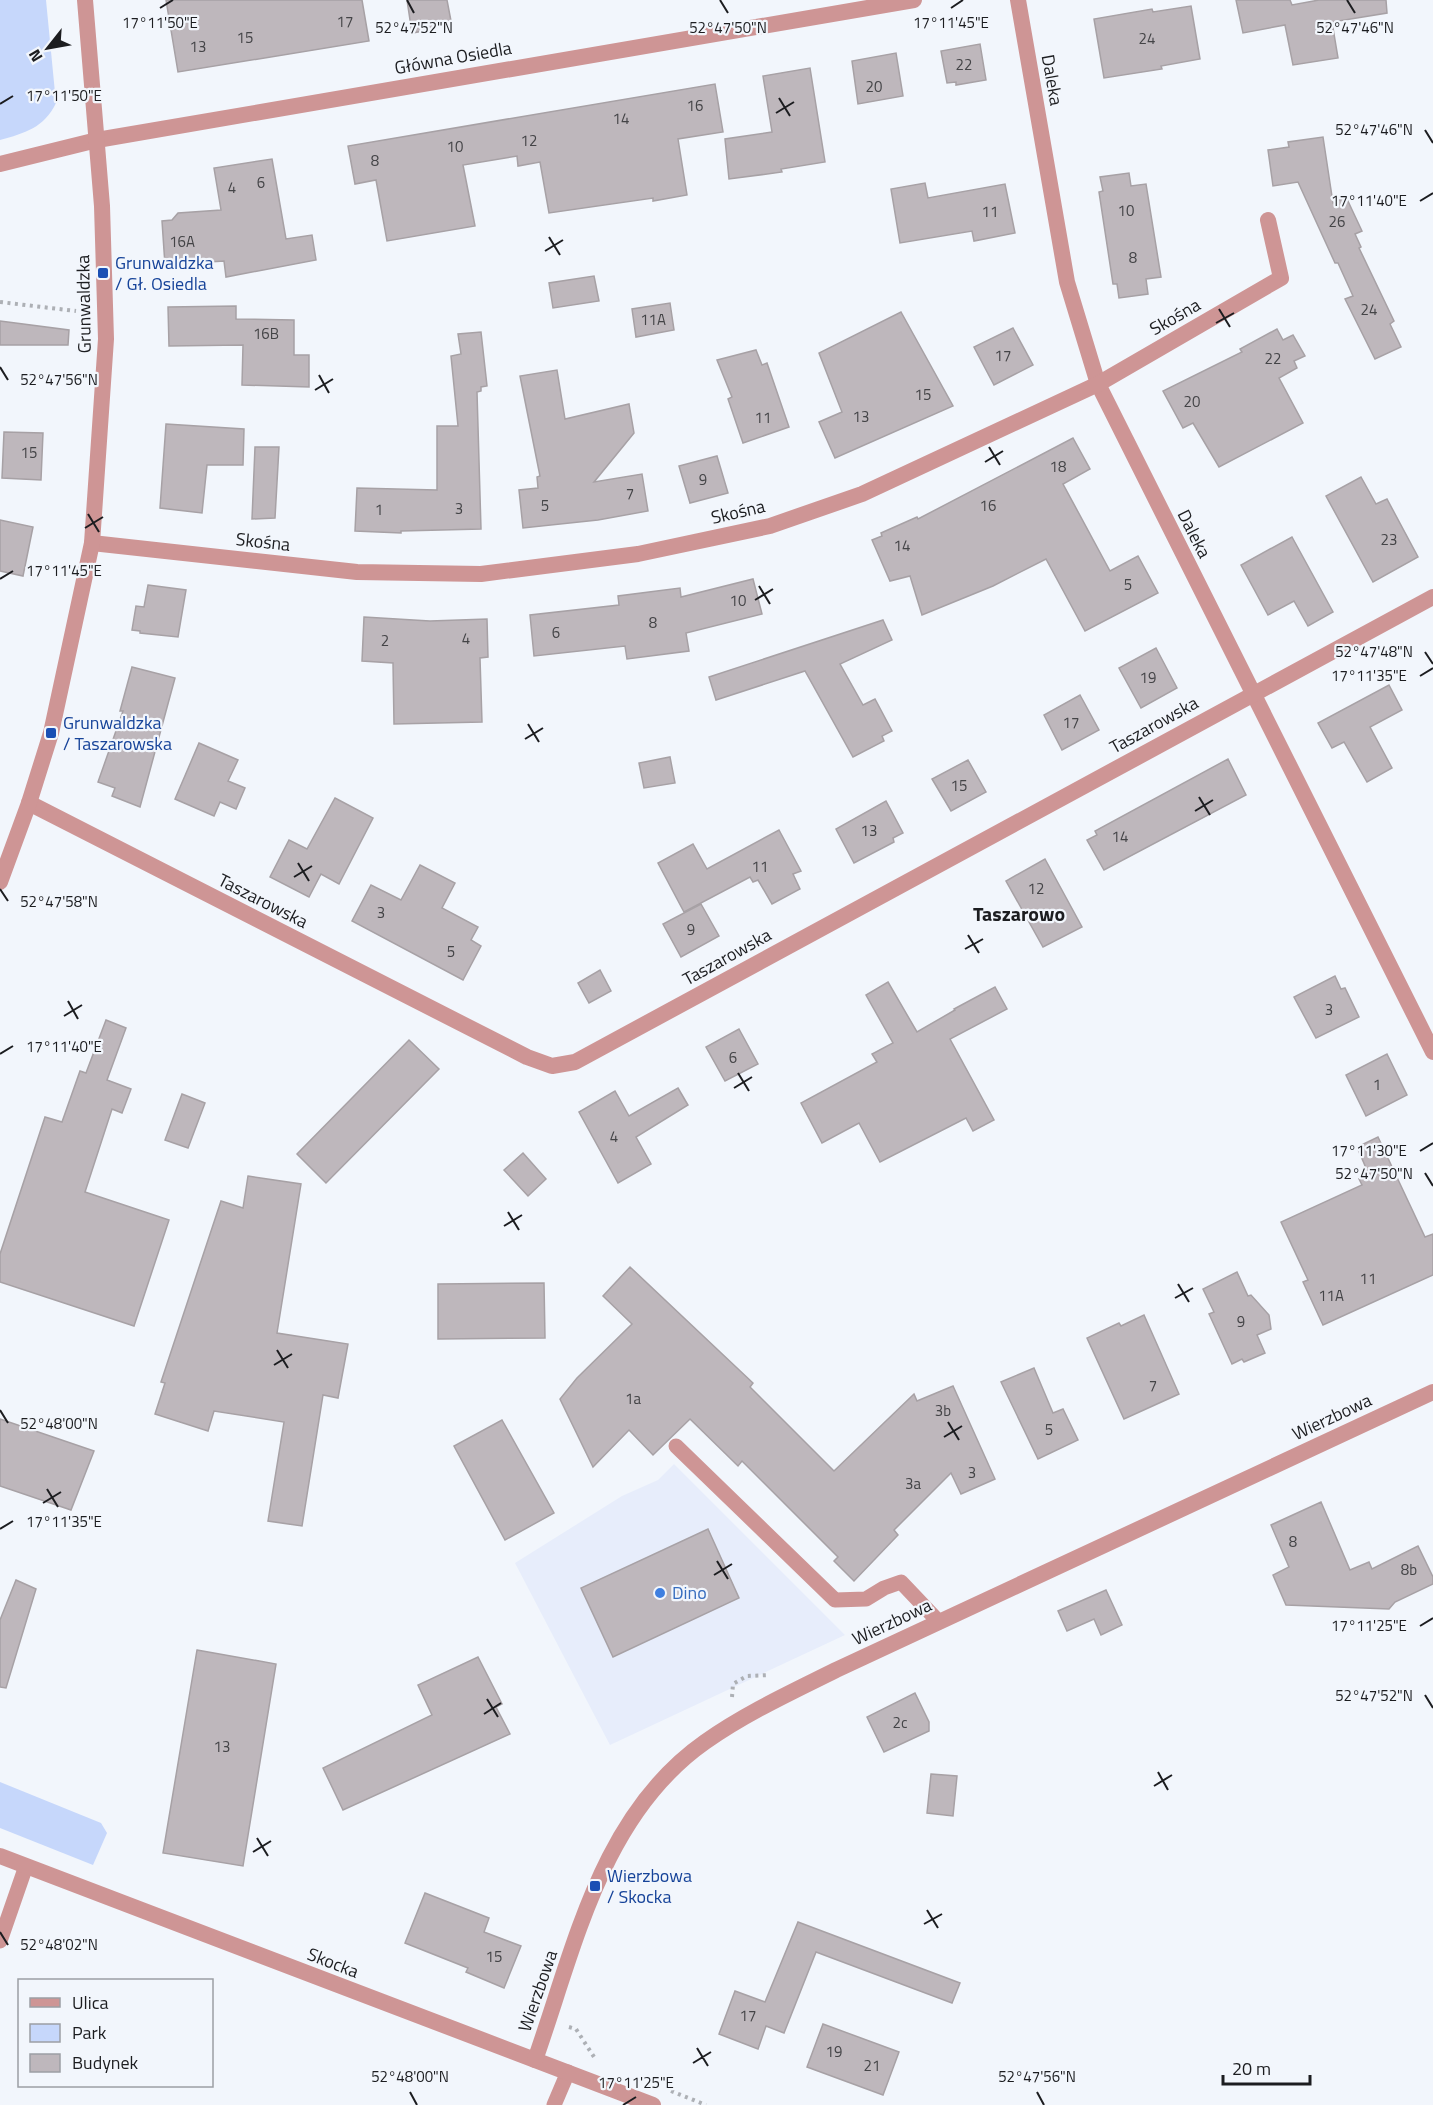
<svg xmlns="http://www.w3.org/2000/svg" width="1433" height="2105" font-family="'Titillium Web',sans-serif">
	<rect width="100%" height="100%" fill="#f2f6fc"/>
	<!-- built -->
	<path fill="#e7edfb" d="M674 1464 845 1635 610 1745 515 1563 622 1496 658 1480Z"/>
	<!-- green -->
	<g fill="#c6d7fb">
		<path d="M0 0H46L56 103C44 128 25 133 0 140Z"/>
		<path d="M0 1782 101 1823 107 1833 93 1865 0 1828Z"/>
	</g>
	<!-- building -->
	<g fill="#beb7bc" stroke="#a7a1a5" stroke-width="1.5">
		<path d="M166 0H362L369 41 178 72Z"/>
		<path d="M407 0H447L451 21 434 24V29L412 33Z"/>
		<path d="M1236 0H1290L1292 5 1319 0H1386L1387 13 1332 22 1338 58 1293 65 1285 25 1243 33Z"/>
		<path d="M1191 6 1200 59 1161 66 1162 69 1104 78 1094 19 1152 9 1153 12Z"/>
		<path d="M980 44 986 80 956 85V82L947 83 941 51Z"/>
		<path d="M896 53 903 96 858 104 852 61Z"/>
		<path d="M810 68 825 162 781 169 782 172 729 179 725 139 772 132 763 76Z"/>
		<path d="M715 84 723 132 678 139 687 195 653 201V198L549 213 540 162 518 166 517 156 463 165 475 226 387 241 376 180 355 184 348 146Z"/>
		<path d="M1323 137 1333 203 1346 197 1362 231 1355 234 1361 247 1359 248 1394 321 1390 324 1401 347 1375 359 1345 299 1353 296 1338 263H1335L1298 182 1273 186 1268 150 1289 147 1288 142Z"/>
		<path d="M272 159 286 239 312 235 316 260 226 277 224 261 165 265 162 221 172 220 178 213 221 210 214 168Z"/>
		<path d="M1129 173 1131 186 1146 184 1161 277 1146 279 1148 294 1119 298 1117 284H1113L1099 192 1103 191 1100 177Z"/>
		<path d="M925 183 928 198 1005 184 1015 233 974 241 972 231 900 243 891 189Z"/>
		<path d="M594 276 599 301 553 308 549 283Z"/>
		<path d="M670 303 674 330 636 337 632 309Z"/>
		<path d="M236 306V319L294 320V355H309V387L242 385 243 345 169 346 168 307Z"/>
		<path d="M901 312 953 406 835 458 819 422 842 412 819 353Z"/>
		<path d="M0 321 69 330 68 345H0Z"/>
		<path d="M1013 328 1033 365 994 385 974 347Z"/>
		<path d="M1277 329 1283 340 1293 335 1305 356 1294 361 1297 368 1279 378 1303 423 1219 467 1193 423 1183 428 1163 391 1242 352 1240 349Z"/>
		<path d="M481 332 487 386 481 387V391L477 392 481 529 401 531V533L355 531 357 488 437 490V426H458L451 356 461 354 458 334Z"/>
		<path d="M756 350 762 365 767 363 789 427 743 443 728 399 732 397 717 360Z"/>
		<path d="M557 370 565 419 629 404 634 433 594 482 642 474 648 511 598 520 523 528 519 490 538 488 537 477 540 476 520 376Z"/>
		<path d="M166 424 244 429 243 465H207L202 513 160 508Z"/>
		<path d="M4 432 43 433 41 480 2 478Z"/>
		<path d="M1073 438 1090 469 1063 484 1110 571 1138 556 1158 593 1085 631 1046 559 993 586 922 615 910 576 890 581 872 540 882 536 881 533 917 517 918 519Z"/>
		<path d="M255 447H279L275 518 252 519Z"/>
		<path d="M717 456 728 493 690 503 679 466Z"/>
		<path d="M1361 477 1376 504 1387 499 1418 557 1373 582 1326 496Z"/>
		<path d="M0 520 33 527 23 576 0 571Z"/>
		<path d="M1292 537 1333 612 1308 626 1294 601 1268 615 1241 565Z"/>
		<path d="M753 579 762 614 686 633 689 651 627 659 625 646 534 656 530 615 619 605 618 596 680 588 681 597Z"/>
		<path d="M148 585 186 590 178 637 140 633V631L132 630 136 606 144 607Z"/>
		<path d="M364 617 430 621 487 619 488 657 480 658 482 722 394 724 393 663 362 661Z"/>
		<path d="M883 620 892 640 840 664 863 705 875 699 892 731 882 736 884 741 853 757 805 671 716 700 709 677Z"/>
		<path d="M1156 648 1177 688 1141 708 1119 668Z"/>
		<path d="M132 667 175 678 140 807 112 796 115 788 98 782 123 711H120Z"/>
		<path d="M1389 685 1402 710 1370 727 1392 768 1367 782 1344 742 1332 748 1318 723Z"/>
		<path d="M1080 695 1099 730 1062 750 1044 715Z"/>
		<path d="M199 743 238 760 228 781 245 788 236 809 220 802 214 816 175 799Z"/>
		<path d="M670 757 675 783 644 788 639 763Z"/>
		<path d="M1228 759 1246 795 1104 870 1087 840 1097 835 1095 831Z"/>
		<path d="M968 760 986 792 951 811 932 779Z"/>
		<path d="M335 798 373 818 339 884 321 874 309 897 270 877 289 840 307 849Z"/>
		<path d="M886 801 903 833 893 838 894 842 854 863 836 829Z"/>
		<path d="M779 830 801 871 793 874 800 889 772 904 758 880 753 882 750 877 684 912 658 863 693 844 707 869Z"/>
		<path d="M1045 859 1082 927 1043 947 1006 881Z"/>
		<path d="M420 865 455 883 442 908 478 927 471 940 481 946 463 980 352 921 371 885 401 900Z"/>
		<path d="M701 904 719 936 681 957 663 924Z"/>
		<path d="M600 970 611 991 589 1003 578 983Z"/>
		<path d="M1335 976 1341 989 1345 988 1359 1017 1316 1038 1294 997Z"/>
		<path d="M888 982 917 1032 955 1010 954 1009 995 987 1007 1009 950 1039 994 1120 973 1131 966 1118 880 1162 859 1123 822 1143 801 1103 877 1062 872 1054 893 1043 866 995Z"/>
		<path d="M106 1020 126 1028 107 1080 131 1089 122 1113 112 1109 85 1192 169 1220 134 1326 0 1282V1254L45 1117 62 1122 80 1071 86 1073Z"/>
		<path d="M739 1029 758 1064 725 1081 706 1047Z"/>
		<path d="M409 1040 439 1069 326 1183 297 1154Z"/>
		<path d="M1387 1054 1407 1095 1366 1116 1346 1075Z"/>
		<path d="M678 1088 688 1105 636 1137 651 1164 618 1183 579 1112 615 1091 629 1116Z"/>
		<path d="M182 1094 205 1103 188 1148 165 1140Z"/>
		<path d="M1378 1137 1425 1237 1433 1234V1275L1323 1325 1303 1282 1308 1280 1281 1222 1362 1185 1359 1179 1369 1175 1357 1147Z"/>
		<path d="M523 1153 546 1179 528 1196 504 1170Z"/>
		<path d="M248 1176 301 1184 277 1333 348 1344 338 1398 323 1395 302 1526 268 1521 284 1422 214 1411 208 1431 155 1414 165 1383 161 1382 221 1201 243 1208Z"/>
		<path d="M630 1267 753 1383 750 1387 834 1471 914 1394 917 1401 953 1386 995 1479 961 1494 951 1473 894 1530 898 1535 854 1581 834 1561 838 1557 742 1461 738 1466 690 1419 653 1455 629 1430 593 1467 560 1399 577 1378 632 1324 603 1296Z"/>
		<path d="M1237 1272 1248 1296 1251 1295 1269 1315 1271 1329 1257 1335 1265 1353 1244 1362 1242 1359 1232 1364 1209 1314 1214 1312 1203 1289Z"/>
		<path d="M544 1283 545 1338 438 1339V1284Z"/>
		<path d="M1144 1315 1179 1394 1124 1419 1087 1338 1119 1323 1121 1326Z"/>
		<path d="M1034 1368 1053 1413 1063 1409 1078 1440 1038 1459 1001 1382Z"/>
		<path d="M0 1419 94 1451 71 1510 0 1486Z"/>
		<path d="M502 1420 554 1513 505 1540 454 1446Z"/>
		<path d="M1321 1502 1350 1570 1369 1562 1372 1569 1418 1546 1433 1577V1584L1395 1602 1389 1609 1286 1605 1273 1575 1289 1567 1271 1525Z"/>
		<path d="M708 1529 739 1598 613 1657 581 1588Z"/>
		<path d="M16 1580 36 1589 6 1688 0 1687V1620Z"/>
		<path d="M1106 1590 1122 1625 1101 1635 1094 1619 1067 1631 1058 1611Z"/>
		<path d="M197 1650 276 1664 243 1866 163 1853Z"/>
		<path d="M478 1657 502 1704 496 1707 510 1734 343 1810 323 1768 432 1715 418 1685Z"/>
		<path d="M915 1693 929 1722V1731L884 1752 867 1717Z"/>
		<path d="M931 1774 957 1776 953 1816 927 1813Z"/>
		<path d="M425 1893 489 1918 484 1932 521 1946 504 1988 466 1972 468 1968 405 1943Z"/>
		<path d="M798 1922 960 1983 952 2003 816 1952 784 2033 766 2026 758 2049 719 2034 735 1991 765 2002Z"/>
		<path d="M823 2024 899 2052 883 2095 807 2067Z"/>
	</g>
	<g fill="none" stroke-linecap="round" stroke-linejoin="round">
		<!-- path -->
		<g stroke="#adb0b5" stroke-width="4" stroke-dasharray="3 4.5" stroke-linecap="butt">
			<path d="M0 302 76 311"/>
			<path d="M732 1697 733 1684 747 1676 770 1675"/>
			<path d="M569 2027 576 2029 594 2057"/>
			<path d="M671 2091 706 2105"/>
		</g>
		<!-- service -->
		<g stroke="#ce9595" stroke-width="15">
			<path d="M676 1446 835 1600 866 1599 884 1588 901 1582 939 1622"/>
			<path d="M0 1941 26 1866"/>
			<path d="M554 2105 568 2072"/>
		</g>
		<!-- minor -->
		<g stroke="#ce9595" stroke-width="16">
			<path d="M1018 0 1067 282 1098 384 1433 1052"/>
			<path d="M0 164 97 140 914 0"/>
			<path d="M92 543 357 572 481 574 638 554 770 526 862 494 1098 384 1281 278 1268 220"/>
			<path d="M29 803 527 1057 552 1066 575 1062 1433 597"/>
			<path d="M0 882 29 803 51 733 92 543 106 339 102 206 85 0"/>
		</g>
		<!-- tertiary -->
		<g stroke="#ce9595" stroke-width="16">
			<path d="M0 1856 653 2105"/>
			<path d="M535 2060C575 1947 601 1815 705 1742 746 1713 792 1692 836 1670L1433 1392"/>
		</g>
	</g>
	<!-- ticks -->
	<path fill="none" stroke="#1c1d20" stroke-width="2" d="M407 0 414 13M720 0 728 13M1347 0 1355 13M160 8 173 0M951 8 963 0M779 98 790 116M0 104 13 96M776 113 794 102M1425 130 1433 143M1420 201 1433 193M549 237 560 255M545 251 563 240M1219 309 1230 327M1216 323 1234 313M0 367 8 380M319 375 329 393M315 390 333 379M989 447 1000 465M985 462 1003 451M88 514 99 532M85 528 103 517M0 579 13 571M759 586 770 604M755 600 773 589M1425 652 1433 664M1420 676 1433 668M528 724 539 742M525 739 543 728M1199 797 1210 815M1195 811 1213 800M298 863 309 881M294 877 312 866M0 889 8 901M968 935 979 953M965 949 983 939M68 1001 78 1019M64 1016 82 1005M0 1054 13 1046M738 1073 749 1091M734 1088 752 1077M1420 1151 1433 1143M1425 1173 1433 1186M508 1212 519 1230M504 1226 522 1215M1178 1284 1189 1302M1175 1298 1193 1288M277 1350 288 1368M274 1365 292 1354M0 1410 8 1423M948 1422 959 1440M944 1437 962 1426M47 1489 58 1507M43 1503 61 1492M0 1529 13 1521M717 1561 728 1579M714 1575 732 1564M1420 1626 1433 1618M1425 1695 1433 1708M487 1699 498 1717M484 1714 501 1703M1158 1772 1168 1790M1154 1786 1172 1775M257 1838 268 1856M253 1852 271 1841M927 1910 938 1928M924 1924 942 1914M0 1932 8 1945M697 2048 708 2066M693 2063 711 2052M410 2092 417 2105M1037 2092 1044 2105M623 2105 636 2097"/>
	<!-- markers -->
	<g fill="#1a4fb4" stroke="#f2f6fc" stroke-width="2">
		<rect x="97" y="267" width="12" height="12" rx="3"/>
		<rect x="45" y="727" width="12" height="12" rx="3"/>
		<rect x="589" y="1880" width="12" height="12" rx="3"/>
	</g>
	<circle fill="#3f7fe0" stroke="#f2f6fc" stroke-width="2" cx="660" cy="1593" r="6"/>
	<g text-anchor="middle" stroke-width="4.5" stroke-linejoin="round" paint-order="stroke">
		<!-- number labels -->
		<g font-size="15" fill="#444447">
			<text x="345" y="27">17</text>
			<text x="245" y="43">15</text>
			<text x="1147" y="44">24</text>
			<text x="198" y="52">13</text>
			<text x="964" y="70">22</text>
			<text x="874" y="92">20</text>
			<text x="695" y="111">16</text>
			<text x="621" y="124">14</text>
			<text x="529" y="146">12</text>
			<text x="455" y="152">10</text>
			<text x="375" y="166">8</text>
			<text x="261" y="188">6</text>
			<text x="232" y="193">4</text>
			<text x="1126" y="216">10</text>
			<text x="990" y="217">11</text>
			<text x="1337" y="227">26</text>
			<text x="182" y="247">16A</text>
			<text x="1133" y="263">8</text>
			<text x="1369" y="315">24</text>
			<text x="653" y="325">11A</text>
			<text x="266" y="339">16B</text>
			<text x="1003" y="361">17</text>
			<text x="1273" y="364">22</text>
			<text x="923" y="400">15</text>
			<text x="1192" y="407">20</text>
			<text x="861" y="422">13</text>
			<text x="763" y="423">11</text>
			<text x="29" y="458">15</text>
			<text x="1058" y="472">18</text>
			<text x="703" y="485">9</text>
			<text x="630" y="499">7</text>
			<text x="545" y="511">5</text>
			<text x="988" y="511">16</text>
			<text x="459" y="514">3</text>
			<text x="379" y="515">1</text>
			<text x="1389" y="545">23</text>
			<text x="902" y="551">14</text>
			<text x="1128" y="590">5</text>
			<text x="738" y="606">10</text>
			<text x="653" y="628">8</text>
			<text x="556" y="638">6</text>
			<text x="466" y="644">4</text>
			<text x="385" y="646">2</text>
			<text x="1148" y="683">19</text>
			<text x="1071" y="728">17</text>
			<text x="959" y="791">15</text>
			<text x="869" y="836">13</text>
			<text x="1120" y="842">14</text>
			<text x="760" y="872">11</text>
			<text x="1036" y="894">12</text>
			<text x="381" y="918">3</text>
			<text x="691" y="935">9</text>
			<text x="451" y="957">5</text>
			<text x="1329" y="1015">3</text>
			<text x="733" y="1063">6</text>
			<text x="1377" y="1090">1</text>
			<text x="614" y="1142">4</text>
			<text x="1368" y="1284">11</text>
			<text x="1331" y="1301">11A</text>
			<text x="1241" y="1327">9</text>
			<text x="1153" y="1391">7</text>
			<text x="633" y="1404">1a</text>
			<text x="943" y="1416">3b</text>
			<text x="1049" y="1435">5</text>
			<text x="972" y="1478">3</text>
			<text x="913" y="1489">3a</text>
			<text x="1293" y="1547">8</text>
			<text x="1409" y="1575">8b</text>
			<text x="900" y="1728">2c</text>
			<text x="222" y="1752">13</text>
			<text x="494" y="1962">15</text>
			<text x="748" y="2021">17</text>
			<text x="834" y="2057">19</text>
			<text x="872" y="2071">21</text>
		</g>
		<!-- street labels -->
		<g font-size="18" fill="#1c1d20" stroke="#f2f6fc">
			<text transform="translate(453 58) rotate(-10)" y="6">Główna Osiedla</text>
			<text transform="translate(1052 80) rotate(80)" y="6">Daleka</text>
			<text transform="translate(84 304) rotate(-91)" y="6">Grunwaldzka</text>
			<text transform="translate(1175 317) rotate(-30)" y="6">Skośna</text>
			<text transform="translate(738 512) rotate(-13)" y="6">Skośna</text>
			<text transform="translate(1194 534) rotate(63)" y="6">Daleka</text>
			<text transform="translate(263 542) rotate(6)" y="6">Skośna</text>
			<text transform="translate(1154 725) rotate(-29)" y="6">Taszarowska</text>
			<text transform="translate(263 901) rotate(27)" y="6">Taszarowska</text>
			<text transform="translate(727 957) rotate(-29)" y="6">Taszarowska</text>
			<text transform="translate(1332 1417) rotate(-25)" y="6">Wierzbowa</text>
			<text transform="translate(892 1622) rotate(-25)" y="6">Wierzbowa</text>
			<text transform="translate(333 1963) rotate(21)" y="6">Skocka</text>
			<text transform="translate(538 1991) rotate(-71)" y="6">Wierzbowa</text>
		</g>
		<!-- transit labels -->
		<g font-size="18" fill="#164399" stroke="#f2f6fc" text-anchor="start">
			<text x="115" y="269">Grunwaldzka<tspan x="115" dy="21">/ Gł. Osiedla</tspan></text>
			<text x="63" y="729">Grunwaldzka<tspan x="63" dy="21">/ Taszarowska</tspan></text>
			<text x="607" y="1882">Wierzbowa<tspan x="607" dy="21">/ Skocka</tspan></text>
		</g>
		<!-- shop labels -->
		<g font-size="18" fill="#366cbe" stroke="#f2f6fc" text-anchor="start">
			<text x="672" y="1599">Dino</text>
		</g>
		<!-- neighbourhood labels -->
		<g font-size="20" font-weight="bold" fill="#1c1d20" stroke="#f2f6fc">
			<text x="1019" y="921">Taszarowo</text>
		</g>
	</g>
	<g font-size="15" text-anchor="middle" fill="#1c1d20" stroke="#f2f6fc" stroke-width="4.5" stroke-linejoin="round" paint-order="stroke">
		<text x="160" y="28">17°11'50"E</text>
		<text x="951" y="28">17°11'45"E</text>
		<text x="1355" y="33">52°47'46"N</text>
		<text x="414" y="33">52°47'52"N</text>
		<text x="728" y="33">52°47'50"N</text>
		<text x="64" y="101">17°11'50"E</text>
		<text x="1374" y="135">52°47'46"N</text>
		<text x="1369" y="206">17°11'40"E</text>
		<text x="59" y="385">52°47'56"N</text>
		<text x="64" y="576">17°11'45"E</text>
		<text x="1374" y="657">52°47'48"N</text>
		<text x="1369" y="681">17°11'35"E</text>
		<text x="59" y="907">52°47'58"N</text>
		<text x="64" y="1052">17°11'40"E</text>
		<text x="1369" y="1156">17°11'30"E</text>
		<text x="1374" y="1179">52°47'50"N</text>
		<text x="59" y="1429">52°48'00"N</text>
		<text x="64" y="1527">17°11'35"E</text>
		<text x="1369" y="1631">17°11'25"E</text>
		<text x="1374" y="1701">52°47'52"N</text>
		<text x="59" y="1950">52°48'02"N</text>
		<text x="410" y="2082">52°48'00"N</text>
		<text x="1037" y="2082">52°47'56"N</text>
		<text x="636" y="2088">17°11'25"E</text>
	</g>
	<!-- legend -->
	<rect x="18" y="1979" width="195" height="108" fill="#f2f6fc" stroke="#9c9fa4" stroke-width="1.5"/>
	<rect x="30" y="1998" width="30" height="9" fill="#ce9595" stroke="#9c9fa4" stroke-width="1.5"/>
	<text x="72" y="2009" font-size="18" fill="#1c1d20">Ulica</text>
	<rect x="30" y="2024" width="30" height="18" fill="#c6d7fb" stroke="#9c9fa4" stroke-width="1.5"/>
	<text x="72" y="2039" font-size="18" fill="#1c1d20">Park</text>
	<rect x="30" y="2054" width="30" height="18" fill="#beb7bc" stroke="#9c9fa4" stroke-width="1.5"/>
	<text x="72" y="2069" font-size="18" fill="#1c1d20">Budynek</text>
	<!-- north arrow -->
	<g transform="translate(48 48) rotate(239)" stroke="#f2f6fc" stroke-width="4.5" paint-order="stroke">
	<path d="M0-4.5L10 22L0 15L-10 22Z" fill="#1c1d20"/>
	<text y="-9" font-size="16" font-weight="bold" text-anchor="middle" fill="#1c1d20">N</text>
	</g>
	<!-- scale -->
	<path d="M1223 2075v9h87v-9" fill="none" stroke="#1c1d20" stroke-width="3"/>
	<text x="1232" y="2075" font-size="18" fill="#1c1d20" stroke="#f2f6fc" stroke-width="4.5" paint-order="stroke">20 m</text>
</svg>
